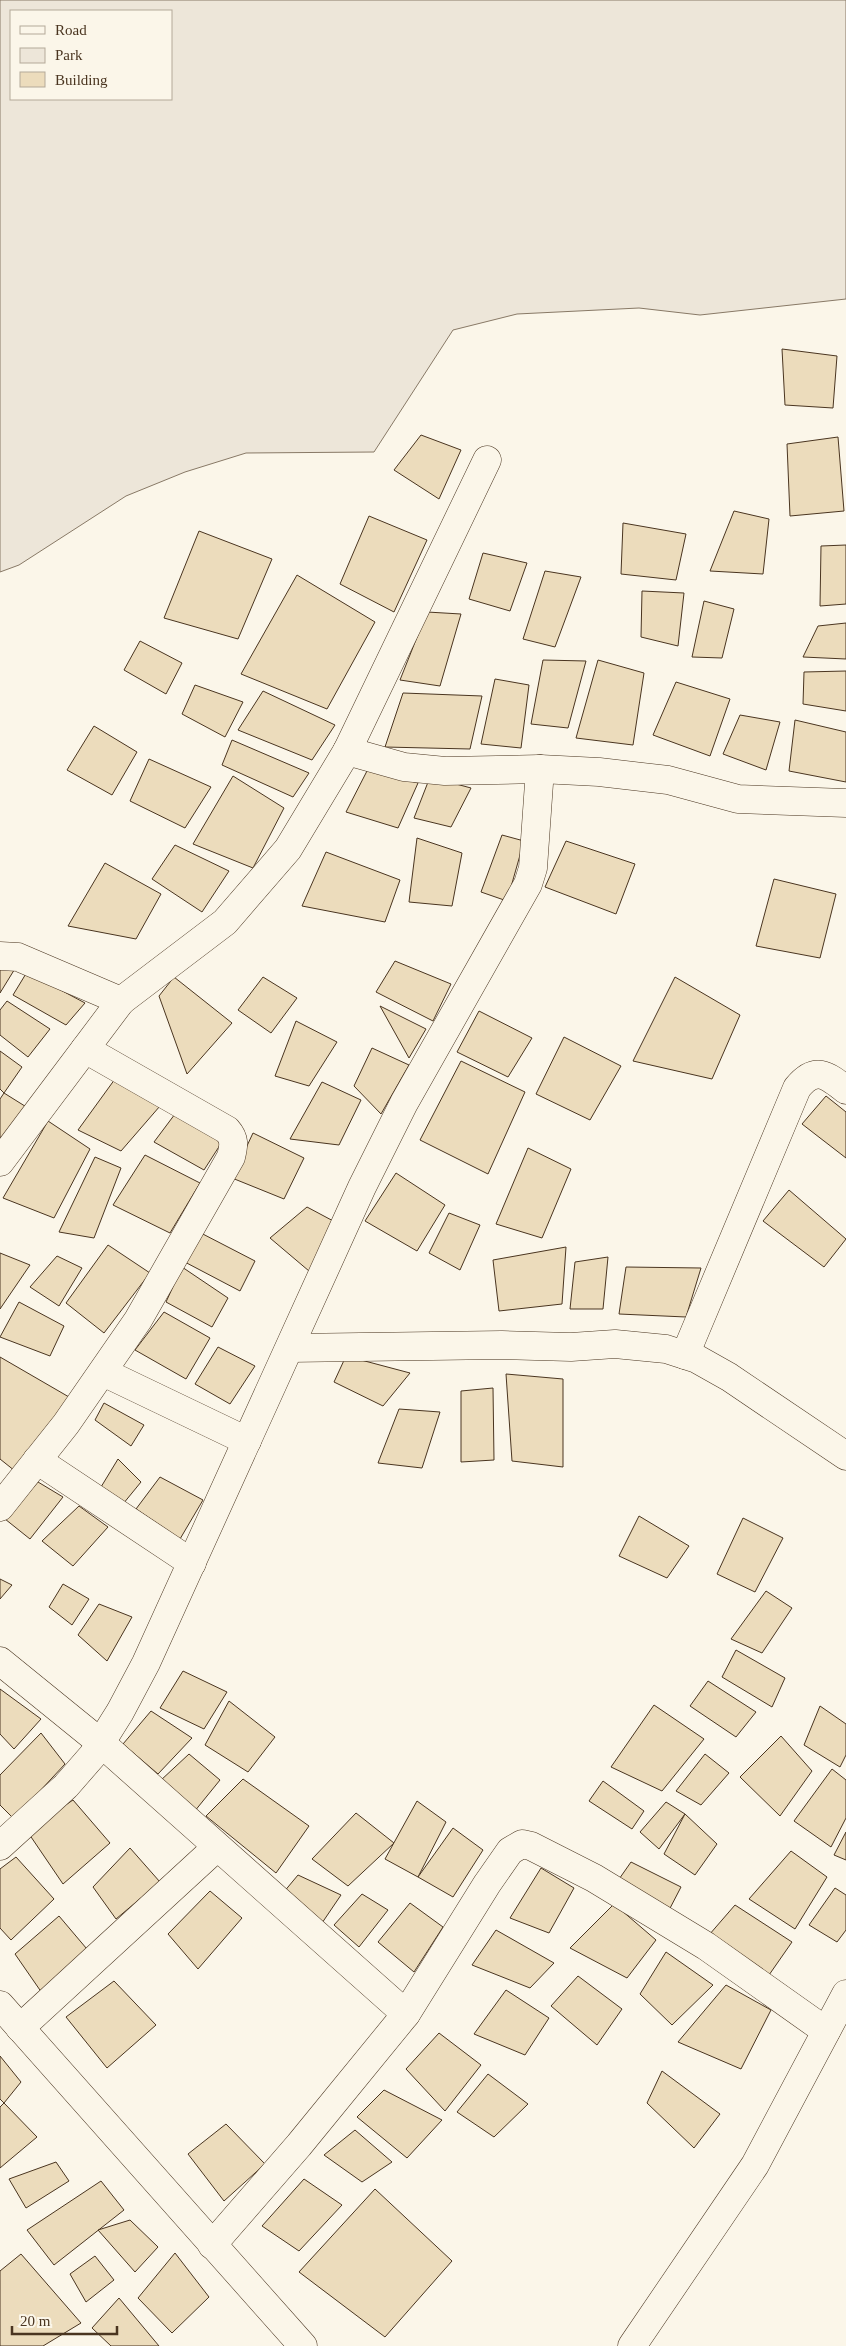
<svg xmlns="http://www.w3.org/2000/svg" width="846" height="2346" font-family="Georgia,serif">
	<rect width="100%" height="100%" fill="#fbf6e9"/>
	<!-- green -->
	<path fill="#ede6d9" stroke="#887966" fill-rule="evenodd" d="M0 0H846V299L700 315 639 308 517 314 453 330 374 452 246 453 185 472 126 496 19 565 0 572ZM11 11H171V99H11Z"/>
	<!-- building -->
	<g fill="#ecdcbc" stroke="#4a3520">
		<path d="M782 349 837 356 833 408 785 405Z"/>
		<path d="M421 435 461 450 439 499 394 470Z"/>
		<path d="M838 437 844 511 790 516 787 444Z"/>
		<path d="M734 511 769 519 763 574 710 571Z"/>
		<path d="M369 516 427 540 394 612 340 584Z"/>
		<path d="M623 523 686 534 676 580 621 574Z"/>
		<path d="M199 531 272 559 238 639 164 618Z"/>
		<path d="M846 545V604L820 606 821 546Z"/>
		<path d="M483 553 527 563 510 611 469 599Z"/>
		<path d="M545 571 581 577 555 647 523 639Z"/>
		<path d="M297 575 375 622 327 709 241 674Z"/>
		<path d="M642 591 684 593 678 646 641 637Z"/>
		<path d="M704 601 734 609 722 658 692 657Z"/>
		<path d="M427 612 461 614 440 686 400 680Z"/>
		<path d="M846 623V659L803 657 818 626Z"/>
		<path d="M140 641 182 663 166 694 124 670Z"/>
		<path d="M543 660 586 661 568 728 531 724Z"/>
		<path d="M598 660 644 673 633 745 576 738Z"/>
		<path d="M846 671V711L803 704 804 672Z"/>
		<path d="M495 679 529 685 521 748 481 744Z"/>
		<path d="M676 682 730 699 710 756 653 735Z"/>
		<path d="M195 685 243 702 225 737 182 714Z"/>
		<path d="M263 691 335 725 312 760 238 730Z"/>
		<path d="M403 693 482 696 470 749 385 747Z"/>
		<path d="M740 715 780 722 766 770 723 754Z"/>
		<path d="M795 720 846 732V782L789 771Z"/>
		<path d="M94 726 137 752 112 795 67 770Z"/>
		<path d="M232 740 309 773 293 797 222 765Z"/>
		<path d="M149 759 211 787 185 828 130 801Z"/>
		<path d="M368 769 418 783 398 828 346 812Z"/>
		<path d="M233 776 284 808 253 868 193 844Z"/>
		<path d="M430 777 471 788 451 827 414 818Z"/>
		<path d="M502 835 524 841 507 901 481 892Z"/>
		<path d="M417 838 462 853 452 906 409 902Z"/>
		<path d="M566 841 635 864 616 914 545 887Z"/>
		<path d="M175 845 229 871 202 912 152 879Z"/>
		<path d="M326 852 400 880 385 922 302 906Z"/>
		<path d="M105 863 161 894 136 939 68 926Z"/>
		<path d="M774 879 836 894 820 958 756 946Z"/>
		<path d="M395 961 451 984 433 1021 376 992Z"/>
		<path d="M0 967H16L0 993Z"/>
		<path d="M27 972 85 1003 66 1025 13 995Z"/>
		<path d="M174 977 232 1023 187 1074 159 996Z"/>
		<path d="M263 977 297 998 271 1033 238 1010Z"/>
		<path d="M675 977 740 1015 712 1079 633 1061Z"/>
		<path d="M7 1001 50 1029 28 1057 0 1035V1010Z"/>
		<path d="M380 1006 426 1029 409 1058Z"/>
		<path d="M479 1011 532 1038 508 1077 457 1052Z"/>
		<path d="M296 1021 337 1042 309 1086 275 1076Z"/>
		<path d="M564 1037 621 1066 590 1120 536 1094Z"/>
		<path d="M372 1048 409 1065 381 1114 354 1086Z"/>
		<path d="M0 1051 22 1067 4 1093 0 1089Z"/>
		<path d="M461 1061 525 1092 488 1174 420 1140Z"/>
		<path d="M115 1079 160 1106 121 1151 78 1130Z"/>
		<path d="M322 1082 361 1100 339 1145 290 1139Z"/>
		<path d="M4 1093 28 1108 3 1139 0 1137V1099Z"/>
		<path d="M826 1096 846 1112V1158L802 1124Z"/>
		<path d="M175 1114 222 1142 204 1170 154 1142Z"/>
		<path d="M48 1121 90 1149 54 1218 3 1198Z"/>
		<path d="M253 1133 304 1158 284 1199 232 1178Z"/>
		<path d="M528 1148 571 1169 542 1238 496 1224Z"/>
		<path d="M145 1155 200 1183 170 1233 113 1205Z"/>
		<path d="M95 1157 121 1168 94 1238 59 1232Z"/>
		<path d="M396 1173 445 1205 417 1251 365 1221Z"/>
		<path d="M789 1190 846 1239 824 1267 763 1221Z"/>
		<path d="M307 1207 337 1223 309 1271 270 1238Z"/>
		<path d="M449 1213 480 1225 460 1270 429 1253Z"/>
		<path d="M197 1231 255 1261 240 1291 181 1260Z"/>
		<path d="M108 1245 150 1273 104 1333 66 1303Z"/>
		<path d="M566 1247 562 1304 499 1311 493 1260Z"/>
		<path d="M0 1253 30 1265 0 1309Z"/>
		<path d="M57 1256 82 1268 59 1306 30 1287Z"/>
		<path d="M608 1257 603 1309H570L575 1262Z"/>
		<path d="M182 1267 228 1298 212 1327 166 1302Z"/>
		<path d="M626 1267 701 1268 686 1317 619 1314Z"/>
		<path d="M19 1302 64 1326 50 1356 0 1337Z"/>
		<path d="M164 1312 210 1338 186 1379 135 1350Z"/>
		<path d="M218 1347 255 1366 230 1404 195 1384Z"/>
		<path d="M346 1356 410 1373 383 1406 334 1382Z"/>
		<path d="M0 1357 69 1397 15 1471 0 1459Z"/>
		<path d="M506 1374 563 1379V1467L512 1461Z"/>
		<path d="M493 1388 494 1460 461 1462V1391Z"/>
		<path d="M104 1403 144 1425 131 1446 95 1420Z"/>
		<path d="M399 1409 440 1412 422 1468 378 1463Z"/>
		<path d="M118 1459 141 1482 123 1504 101 1487Z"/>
		<path d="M160 1477 203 1500 180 1539 136 1509Z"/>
		<path d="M38 1482 63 1497 30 1539 5 1519Z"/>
		<path d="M79 1506 108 1527 73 1566 42 1541Z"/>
		<path d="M639 1516 689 1546 667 1578 619 1556Z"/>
		<path d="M743 1518 783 1538 755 1592 717 1574Z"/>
		<path d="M0 1579 12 1585 0 1599Z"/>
		<path d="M63 1584 89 1599 72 1625 49 1607Z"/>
		<path d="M766 1591 792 1608 762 1653 731 1639Z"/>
		<path d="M99 1604 132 1617 107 1661 78 1635Z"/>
		<path d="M736 1650 785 1678 772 1707 722 1677Z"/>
		<path d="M183 1671 227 1692 204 1729 160 1708Z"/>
		<path d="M708 1681 756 1712 736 1737 690 1706Z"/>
		<path d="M0 1689 41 1719 14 1749 0 1734Z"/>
		<path d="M229 1701 275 1737 248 1772 205 1745Z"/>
		<path d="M654 1705 704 1739 662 1791 611 1767Z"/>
		<path d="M820 1706 846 1724V1755L840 1767 804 1745Z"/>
		<path d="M151 1711 192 1738 158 1774 123 1744Z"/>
		<path d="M41 1733 65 1764 14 1819 0 1805V1775Z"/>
		<path d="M781 1736 812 1771 780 1816 740 1777Z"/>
		<path d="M189 1754 220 1780 194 1812 160 1781Z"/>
		<path d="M705 1754 729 1773 701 1805 676 1791Z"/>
		<path d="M832 1769 846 1780V1818L831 1847 794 1821Z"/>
		<path d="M243 1779 309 1826 276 1873 206 1816Z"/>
		<path d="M603 1781 644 1811 632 1829 589 1801Z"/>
		<path d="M73 1800 110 1843 63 1884 27 1831Z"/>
		<path d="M417 1801 446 1822 418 1877 385 1859Z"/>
		<path d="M666 1802 685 1814 659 1849 640 1832Z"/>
		<path d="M356 1813 394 1843 348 1886 312 1859Z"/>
		<path d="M685 1814 717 1844 695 1875 664 1854Z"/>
		<path d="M453 1828 483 1850 453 1897 418 1877Z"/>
		<path d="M846 1832V1860L834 1855Z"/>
		<path d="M130 1848 160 1882 116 1919 93 1887Z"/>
		<path d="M791 1851 827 1877 795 1929 749 1899Z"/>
		<path d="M16 1857 54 1899 11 1940 0 1928V1869Z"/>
		<path d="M631 1862 681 1887 667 1914 617 1882Z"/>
		<path d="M541 1868 574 1888 549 1933 510 1918Z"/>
		<path d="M298 1875 341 1895 322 1923 283 1893Z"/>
		<path d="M835 1888 846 1895V1930L837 1942 809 1925Z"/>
		<path d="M210 1891 242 1918 198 1969 168 1934Z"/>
		<path d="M362 1894 388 1910 359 1947 334 1925Z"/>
		<path d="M410 1903 443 1927 414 1972 378 1942Z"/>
		<path d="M614 1904 656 1940 627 1978 570 1948Z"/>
		<path d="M735 1905 792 1942 769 1975 709 1935Z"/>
		<path d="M59 1916 92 1955 42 1993 15 1954Z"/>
		<path d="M496 1930 554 1963 530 1988 472 1965Z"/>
		<path d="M666 1952 713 1985 672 2025 640 1994Z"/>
		<path d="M578 1976 622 2009 597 2045 551 2006Z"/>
		<path d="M114 1981 156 2025 107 2068 66 2017Z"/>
		<path d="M726 1985 771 2010 741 2069 678 2042Z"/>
		<path d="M506 1990 549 2018 525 2055 474 2034Z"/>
		<path d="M439 2033 481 2065 445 2111 406 2069Z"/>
		<path d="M0 2056 21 2082 4 2103 0 2099Z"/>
		<path d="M662 2071 720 2114 694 2148 647 2103Z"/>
		<path d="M488 2074 528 2104 494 2137 457 2112Z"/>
		<path d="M384 2090 442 2120 407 2158 357 2117Z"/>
		<path d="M4 2103 37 2137 0 2168V2107Z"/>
		<path d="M226 2124 265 2164 224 2201 188 2154Z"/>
		<path d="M355 2130 392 2162 362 2182 324 2155Z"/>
		<path d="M56 2162 69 2181 26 2208 9 2179Z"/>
		<path d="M304 2179 342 2205 299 2251 262 2226Z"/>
		<path d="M101 2181 124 2210 54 2265 27 2230Z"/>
		<path d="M375 2189 452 2261 385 2337 299 2272Z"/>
		<path d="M130 2220 158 2247 135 2272 98 2230Z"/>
		<path d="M175 2253 209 2297 172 2333 138 2298Z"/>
		<path d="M21 2254 81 2323 43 2346H0V2271Z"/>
		<path d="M95 2256 114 2280 86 2302 70 2274Z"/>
		<path d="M119 2298 159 2346H111L92 2328Z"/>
	</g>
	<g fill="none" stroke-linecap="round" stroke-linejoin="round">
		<defs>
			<g id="minor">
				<path d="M347 751 404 767 445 771 540 769 599 772 668 780 738 799 846 803"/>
				<path d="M0 956 18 957 121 1001 225 922 288 849 347 751 487 460"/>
				<path d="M0 1162 121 1001"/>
				<path d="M290 1348 502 1345 571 1347 615 1344 666 1349 697 1359 729 1377 846 1456"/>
				<path d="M685 1355 797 1088C815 1066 826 1074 846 1090"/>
				<path d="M103 1372 247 1441"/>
				<path d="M37 1460 192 1563"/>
				<path d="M0 1507 66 1424 138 1320 231 1157C234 1145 235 1139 227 1130L85 1049"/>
				<path d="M0 1661 101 1743 406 2014"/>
				<path d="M0 1846 66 1786 93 1755 120 1712 146 1663 362 1187 404 1103 528 884 533 868 540 769"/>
				<path d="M20 2028 217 1847"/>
				<path d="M212 2245 299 2145 406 2014 487 1884 510 1851 522 1844 531 1846 594 1878 706 1946 826 2031"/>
				<path d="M632 2346 755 2165 846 1994"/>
			</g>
			<path id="primary" d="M0 2005 303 2346"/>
		</defs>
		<!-- minor casing -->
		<use href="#minor" stroke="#4a3520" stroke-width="29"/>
		<!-- primary casing -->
		<use href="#primary" stroke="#4a3520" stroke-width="29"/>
		<!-- minor -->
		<use href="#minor" stroke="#fbf6e9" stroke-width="28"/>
		<!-- primary -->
		<use href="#primary" stroke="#fbf6e9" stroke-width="28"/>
	</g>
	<!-- legend -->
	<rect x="10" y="10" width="162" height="90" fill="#fbf6e9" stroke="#b4a999"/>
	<rect x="20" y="26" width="25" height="8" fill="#fbf6e9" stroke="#b4a999"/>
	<text x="55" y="35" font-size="15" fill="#4a3520">Road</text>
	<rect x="20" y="48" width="25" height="15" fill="#ede6d9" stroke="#b4a999"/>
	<text x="55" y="60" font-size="15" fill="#4a3520">Park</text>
	<rect x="20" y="72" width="25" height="15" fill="#ecdcbc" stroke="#b4a999"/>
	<text x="55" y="85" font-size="15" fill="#4a3520">Building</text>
	<!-- scale -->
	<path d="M12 2326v8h105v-8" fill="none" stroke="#4a3520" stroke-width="2.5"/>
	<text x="20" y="2326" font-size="15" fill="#4a3520" stroke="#fbf6e9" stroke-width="4" paint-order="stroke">20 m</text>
</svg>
